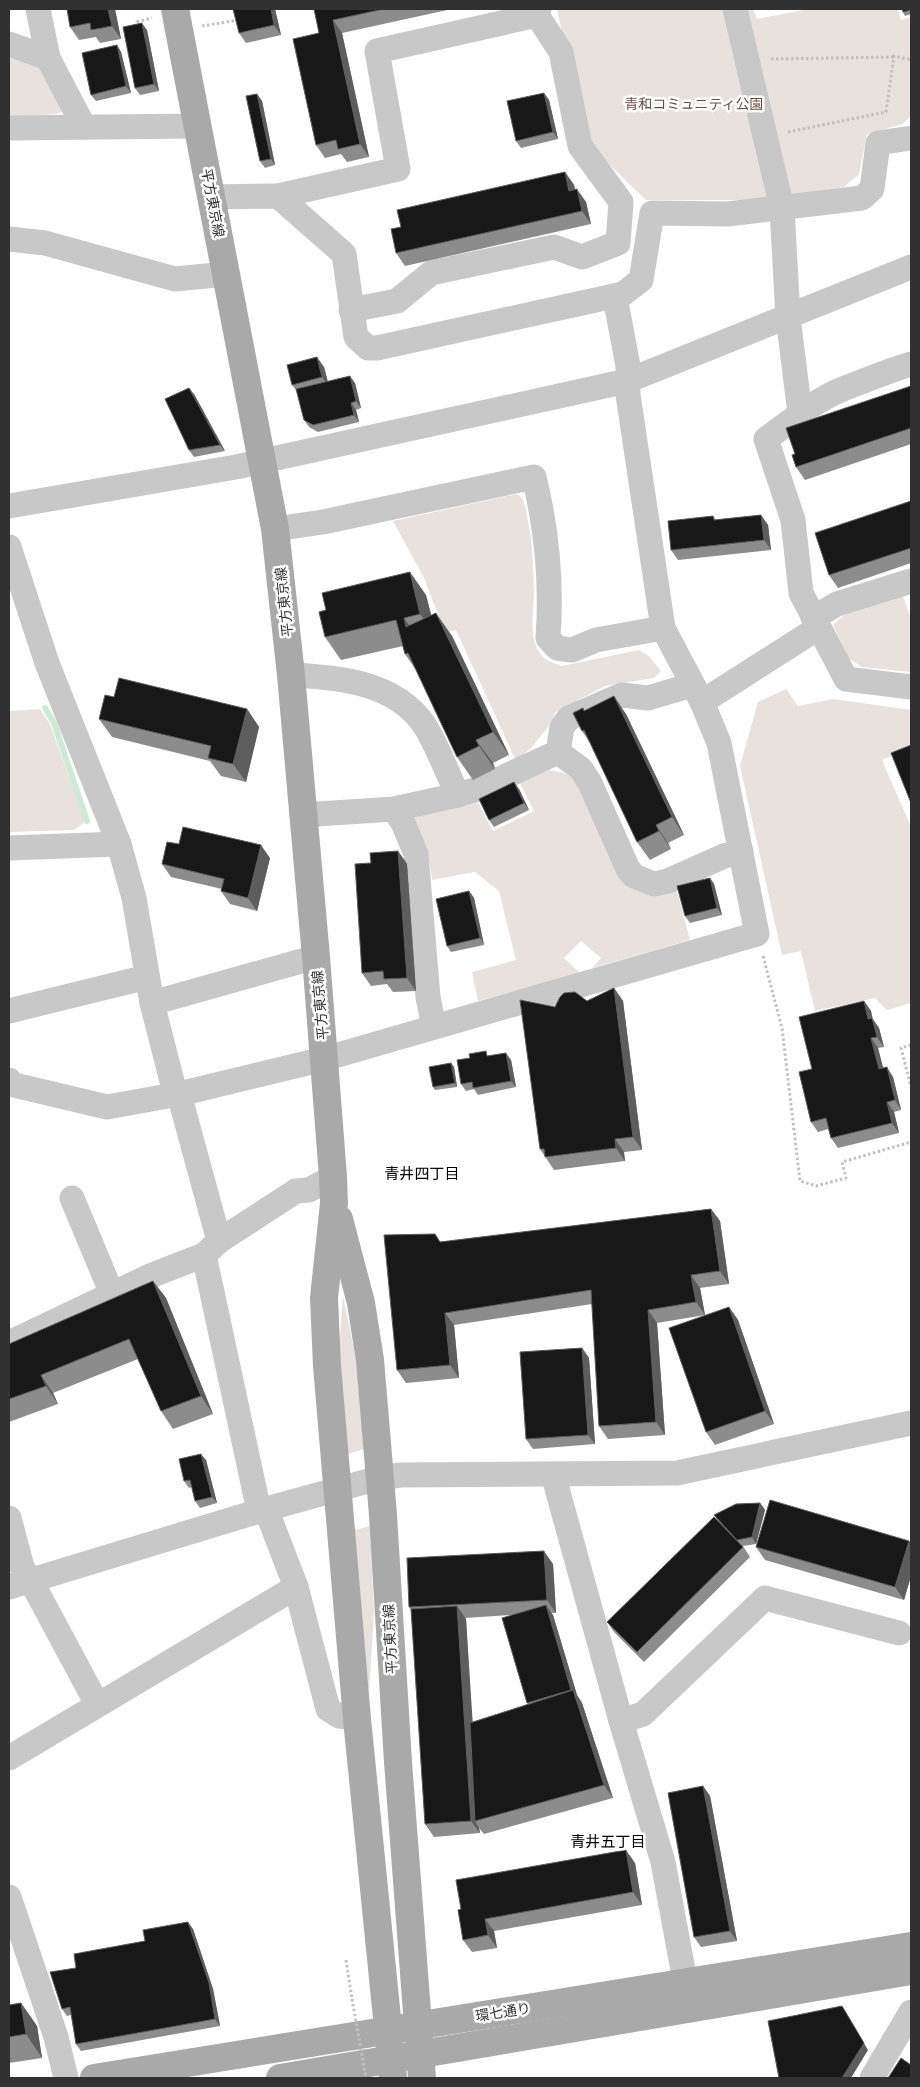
<svg xmlns="http://www.w3.org/2000/svg" width="920" height="2087" font-family="'Open Sans','Noto Sans JP',sans-serif">
	<rect width="100%" height="100%" fill="#fff"/>
	<!-- green -->
	<g fill="#e9e1dd">
		<path d="M557 9H753L757 19 809 9H898L901 20 911 17V116L903 124 867 134 859 174 844 187 760 200H646L585 141Z"/>
		<path d="M9 52 43 65 68 109 57 114 9 118Z"/>
		<path d="M517 494C526 501 526 509 528 521 533 544 533 567 534 591 534 611 528 633 539 652 544 660 553 663 562 666L639 650 649 656 661 671 654 678 605 686 556 712 546 730 531 748 516 761 456 630 445 633 424 578 393 521Z"/>
		<path d="M902 593 911 619V672L862 667 848 658 833 625 850 610Z"/>
		<path d="M786 689 798 706 833 699 911 710V752L907 750 882 760 911 827V1003L887 1010 875 998 815 1011 801 951 782 955 740 766 758 702Z"/>
		<path d="M40 709 50 724 85 822 74 830 9 832V711Z"/>
		<path d="M547 770C555 771 566 772 572 778 590 795 611 855 623 879L677 891 690 940 592 968 601 958 581 941 564 958 580 973 478 1001 472 972 516 960 499 891 475 872 432 880 427 847 413 821 416 815 448 810 478 803 493 831 534 811 520 783Z"/>
		<path d="M343 1296 357 1364 364 1449 345 1455 338 1363Z"/>
		<path d="M370 1526 374 1612 369 1694 352 1531Z"/>
	</g>
	<g fill="none" stroke-linecap="round" stroke-linejoin="round">
		<!-- stream -->
		<path stroke="#cfead4" stroke-width="6" d="M45 708 54 723 87 821"/>
		<!-- path -->
		<g stroke="#c1c1c1" stroke-width="3" stroke-dasharray="2.5 2.5" stroke-linecap="butt">
			<path d="M202 26 238 20"/>
			<path d="M138 27 137 22 152 18"/>
			<path d="M771 59 895 57"/>
			<path d="M788 132 886 112 894 56 911 60"/>
			<path d="M763 956 782 1028 800 1181 816 1186 846 1178 842 1162 911 1142"/>
			<path d="M911 1045 901 1048 911 1087"/>
			<path d="M346 1960 352 1999"/>
		</g>
		<!-- minor -->
		<g stroke="#c8c8c8" stroke-width="25">
			<path d="M38 9 48 58 84 127"/>
			<path d="M735 9 782 208 788 317 800 414"/>
			<path d="M9 44 48 58"/>
			<path d="M9 128 198 126"/>
			<path d="M278 196 398 169 377 51 537 15 539 9"/>
			<path d="M212 197 278 196 344 254 356 337 368 348H377L623 294 641 280 652 213 728 214 862 198 872 189 878 143 911 138"/>
			<path d="M9 239 45 243 175 279 227 274"/>
			<path d="M351 310 397 301 431 273 554 247 582 257 618 243 621 202 580 146 561 52 537 15"/>
			<path d="M911 364C888 371 866 380 843 389 815 400 790 422 766 439L793 520 801 593 846 679 911 687"/>
			<path d="M9 506 236 467 627 381 911 267"/>
			<path d="M275 529 323 522 534 477C547 530 552 584 548 638L557 648 572 650 596 640 663 628"/>
			<path d="M9 547 47 663 119 844 134 898 152 1003 174 1089 179 1094 219 1241"/>
			<path d="M813 618 837 604 911 581"/>
			<path d="M291 675C338 677 396 682 425 726 438 747 447 773 458 795"/>
			<path d="M702 702 818 628"/>
			<path d="M558 752 581 769 590 783 628 869 634 876 654 884 668 881 724 856 741 852"/>
			<path d="M394 809 403 823 416 854 428 997 434 1027"/>
			<path d="M302 815 394 809 458 795 478 789 558 752 562 727 569 718 622 695 648 698 692 685"/>
			<path d="M9 848 119 844"/>
			<path d="M152 1003 316 957"/>
			<path d="M9 1011 147 977"/>
			<path d="M9 1080 10 1084 107 1107 179 1094 324 1059 757 934 719 743 702 702 663 628 628 395V366L615 297"/>
			<path d="M72 1198 112 1294"/>
			<path d="M204 1255 259 1511"/>
			<path d="M9 1343 150 1276 204 1255 219 1241 296 1191 309 1190 333 1177"/>
			<path d="M553 1474 621 1721 663 1862 685 1981"/>
			<path d="M266 1509 296 1587 328 1709 339 1716 357 1719"/>
			<path d="M9 1518 22 1567 37 1592 97 1704"/>
			<path d="M9 1587 266 1509 379 1478 401 1475 677 1473 911 1423"/>
			<path d="M621 1721 643 1714 765 1598 899 1633"/>
			<path d="M9 1758 296 1587"/>
			<path d="M9 1897 56 2037 66 2078"/>
			<path d="M872 2078 911 2012"/>
		</g>
		<!-- major -->
		<g stroke="#a9a9a9" stroke-width="28">
			<path d="M175 9 275 529 291 675 316 957 333 1177 334 1203 324 1298 327 1366 357 1719 393 2078"/>
			<path d="M339 1219 361 1303 370 1360 383 1515 398 1762 422 2078"/>
			<path d="M94 2078 911 1946"/>
			<path d="M280 2078 911 1971"/>
		</g>
		<!-- path-bridge -->
		<path stroke="#c1c1c1" stroke-width="3" stroke-dasharray="2.5 2.5" stroke-linecap="butt" d="M352 1999 366 2078"/>
	</g>
	<!-- wall -->
	<g fill="#8c8c8c" fill-rule="evenodd">
		<path d="M115 9 121 39 100 43 96 37 79 40 70 27Z"/>
		<path d="M233 9H275L281 35 246 43 239 33Z"/>
		<path d="M314 9H452L342 33 369 157 347 162 341 154 325 158 316 145 319 33Z"/>
		<path d="M911 9V14L905 16 903 12Z"/>
		<path d="M147 30 159 91 140 95 135 88Z"/>
		<path d="M117 45 121 52 131 93 96 101 91 95Z"/>
		<path d="M544 93 549 100 558 139 521 148 516 141Z"/>
		<path d="M257 94 262 101 275 165 265 168 260 161Z"/>
		<path d="M565 172 574 185 575 190 586 202 591 224 405 266 396 253 401 227Z"/>
		<path d="M324 367 328 382 355 383 361 408 356 410 359 422 318 432 309 427 304 420 297 391 292 385Z"/>
		<path d="M911 386V444L805 480 796 467Z"/>
		<path d="M194 394 225 451 194 457 189 450Z"/>
		<path d="M911 501V563L838 588 829 575Z"/>
		<path d="M761 515 768 525 771 550 678 560 671 550 713 516 716 520Z"/>
		<path d="M426 595 431 615 452 636 509 755 493 763 495 769 473 780 457 757 416 670 405 654 403 646 341 660 325 637Z"/>
		<path d="M247 709 259 727 246 782 221 776 210 761 112 737 99 719Z"/>
		<path d="M584 710 626 714 684 835 668 843 671 849 650 860 637 842 590 743 582 731Z"/>
		<path d="M519 789 529 810 494 827 489 820Z"/>
		<path d="M398 851 407 864 416 991 393 992 387 984 371 986 362 973 371 863Z"/>
		<path d="M270 858 257 911 230 904 221 891 222 889 171 877 162 864Z"/>
		<path d="M710 878 714 884 722 915 690 923 685 916Z"/>
		<path d="M469 891 474 898 484 945 451 952 447 946Z"/>
		<path d="M614 988 623 1001 642 1150 624 1152 625 1161 554 1170 540 1149 555 1007 587 1001Z"/>
		<path d="M864 1001 871 1011 872 1018 879 1028 884 1047 878 1048 883 1068 893 1077 901 1110 894 1112 899 1133 838 1148 831 1138 828 1129 818 1132 811 1122 812 1069Z"/>
		<path d="M511 1060 516 1087 478 1095 474 1089 466 1091 461 1084Z"/>
		<path d="M451 1063 454 1067 457 1087 435 1090 433 1087Z"/>
		<path d="M711 1209 720 1221 729 1284 700 1288 705 1315 657 1323 665 1435 608 1439 599 1426 592 1304 454 1325 459 1378 406 1383 397 1370 440 1242Z"/>
		<path d="M153 1281 166 1298 213 1414 173 1429 161 1411 138 1359 53 1393 58 1404 9 1422V1344Z"/>
		<path d="M729 1307 738 1320 774 1424 715 1445 706 1432Z"/>
		<path d="M582 1348 589 1358 595 1444 533 1449 526 1439Z"/>
		<path d="M206 1460 217 1503 200 1508 195 1501 192 1487 189 1488 184 1481Z"/>
		<path d="M760 1503 765 1510 756 1544 743 1546 750 1557 644 1662 614 1632 607 1622 719 1522 714 1515Z"/>
		<path d="M909 1541 911 1544V1576L904 1600 765 1560 756 1547Z"/>
		<path d="M553 1564 556 1613H551L553 1615 577 1695 582 1703 613 1798 484 1834 479 1828 480 1833 434 1837 425 1824 411 1610 409 1607ZM511 1615 527 1703 528 1704 472 1722 466 1619 465 1618Z"/>
		<path d="M703 1786 710 1796 737 1941 701 1947 694 1937Z"/>
		<path d="M635 1863 642 1905 494 1931 497 1948 472 1952 463 1940 458 1910Z"/>
		<path d="M193 1929 213 1989 220 2026 81 2051 76 2044 71 2015 67 2016 62 2009 76 1968 145 1941Z"/>
		<path d="M21 2003 37 2026 42 2058 9 2063V2005Z"/>
	</g>
	<!-- shaded-wall -->
	<g fill="#5d5d5d">
		<path d="M108 9H115L121 39 112 26Z"/>
		<path d="M271 9H275L281 35 274 25Z"/>
		<path d="M333 20 342 33 369 157 360 144Z"/>
		<path d="M142 23 147 30 159 91 154 84Z"/>
		<path d="M117 45 121 52 131 93 126 86Z"/>
		<path d="M544 93 549 100 558 139 553 132Z"/>
		<path d="M257 94 262 101 275 165 271 159Z"/>
		<path d="M565 172 574 185 578 204 569 191Z"/>
		<path d="M577 189 586 202 591 224 582 211Z"/>
		<path d="M317 357 324 367 329 387 322 377Z"/>
		<path d="M350 376 355 383 361 408 356 401Z"/>
		<path d="M189 388 194 394 225 451 220 445Z"/>
		<path d="M351 403 356 410 359 422 354 415Z"/>
		<path d="M761 515 768 525 771 550 764 540Z"/>
		<path d="M410 572 426 595 437 637 420 614Z"/>
		<path d="M436 613 452 636 509 755 493 732Z"/>
		<path d="M404 618 421 641 406 627Z"/>
		<path d="M614 696 626 714 684 835 672 817Z"/>
		<path d="M247 709 259 727 246 782 233 764Z"/>
		<path d="M476 740 493 763 495 769 479 746Z"/>
		<path d="M514 782 519 789 529 810 524 803Z"/>
		<path d="M656 825 668 843 671 849 659 831Z"/>
		<path d="M261 845 270 858 257 911 248 898Z"/>
		<path d="M398 851 407 864 416 991 407 978Z"/>
		<path d="M710 878 714 884 722 915 717 908Z"/>
		<path d="M469 891 474 898 484 945 480 938Z"/>
		<path d="M614 988 623 1001 642 1150 633 1137Z"/>
		<path d="M864 1001 871 1011 875 1029 868 1019Z"/>
		<path d="M872 1018 879 1028 884 1047 877 1037Z"/>
		<path d="M871 1038 878 1048 886 1079 879 1069Z"/>
		<path d="M506 1053 511 1060 516 1087 511 1081Z"/>
		<path d="M451 1063 454 1067 457 1087 455 1083Z"/>
		<path d="M887 1067 893 1077 901 1110 895 1100Z"/>
		<path d="M887 1102 894 1112 899 1133 892 1123Z"/>
		<path d="M615 1139 624 1152 625 1161 616 1148Z"/>
		<path d="M711 1209 720 1221 729 1284 720 1271Z"/>
		<path d="M691 1275 700 1288 705 1315 696 1302Z"/>
		<path d="M153 1281 166 1298 213 1414 201 1396Z"/>
		<path d="M729 1307 738 1320 774 1424 765 1411Z"/>
		<path d="M648 1310 657 1323 665 1435 656 1422Z"/>
		<path d="M445 1313 454 1325 459 1378 450 1365Z"/>
		<path d="M582 1348 589 1358 595 1444 588 1435Z"/>
		<path d="M41 1375 53 1393 58 1404 46 1386Z"/>
		<path d="M201 1454 206 1460 217 1503 212 1497Z"/>
		<path d="M760 1503 765 1510 756 1544 752 1537Z"/>
		<path d="M909 1541 911 1544V1576L904 1600 895 1587Z"/>
		<path d="M544 1551 553 1564 556 1613 547 1600Z"/>
		<path d="M546 1605 553 1615 577 1695 582 1703 613 1798 604 1785 575 1695 571 1690Z"/>
		<path d="M457 1606 466 1619 479 1820 475 1821 479 1828 480 1833 471 1821Z"/>
		<path d="M703 1786 710 1796 737 1941 730 1931Z"/>
		<path d="M626 1850 635 1863 642 1905 633 1892Z"/>
		<path d="M485 1919 494 1931 497 1948 488 1935Z"/>
		<path d="M188 1922 193 1929 213 1989 220 2026 215 2019Z"/>
		<path d="M21 2003 37 2026 42 2058 26 2034Z"/>
		<path d="M842 2006 868 2050 851 2078H842Z"/>
	</g>
	<!-- building -->
	<g fill="#181818" stroke="#5d5d5d">
		<path d="M67 9H108L112 26 91 30 90 23 70 27Z"/>
		<path d="M233 9H271L274 25 239 33Z"/>
		<path d="M314 9H384L333 20 360 144 338 149 336 140 316 145 293 39 319 33Z"/>
		<path d="M902 9H911V10L903 12Z"/>
		<path d="M142 23 154 84 135 88 123 27Z"/>
		<path d="M117 45 126 86 91 95 82 53Z"/>
		<path d="M544 93 553 132 516 141 507 101Z"/>
		<path d="M257 94 271 159 260 161 246 96Z"/>
		<path d="M565 172 569 191 577 189 582 211 396 253 391 229 401 227 397 210Z"/>
		<path d="M317 357 322 377 292 385 287 365Z"/>
		<path d="M350 376 356 401 351 403 354 415 313 425 304 420 296 389Z"/>
		<path d="M911 386V428L796 467 792 455 795 454 786 428Z"/>
		<path d="M189 388 220 445 189 450 165 399Z"/>
		<path d="M911 501V548L829 575 815 533Z"/>
		<path d="M761 515 764 540 671 550 668 521 713 516 714 520Z"/>
		<path d="M410 572 420 614 404 618 406 627 436 613 493 732 476 740 479 746 457 757 408 653 405 654 396 620 325 637 319 612 326 610 322 593Z"/>
		<path d="M119 678 247 709 233 764 208 758 211 746 99 719 105 695 114 697Z"/>
		<path d="M614 696 672 817 656 825 659 831 637 842 584 730 582 731 573 713 583 708 584 711Z"/>
		<path d="M911 745V803L891 753Z"/>
		<path d="M514 782 524 803 489 820 479 799Z"/>
		<path d="M183 827 261 845 248 898 221 891 224 879 162 864 167 842 179 844Z"/>
		<path d="M398 851 407 978 384 979 383 971 362 973 355 864 371 863 370 853Z"/>
		<path d="M710 878 717 908 685 916 677 886Z"/>
		<path d="M469 891 480 938 447 946 436 899Z"/>
		<path d="M614 988 633 1137 615 1139 616 1148 545 1157 544 1149H540L520 1000 555 1007 560 997 564 993 575 992 587 1001Z"/>
		<path d="M864 1001 868 1019 872 1018 877 1037 871 1038 879 1069 887 1067 895 1100 887 1102 892 1123 831 1138 826 1118 811 1122 799 1072 812 1069 799 1017Z"/>
		<path d="M486 1051 487 1056 506 1053 511 1081 473 1088 472 1082 461 1084 457 1060 470 1058 469 1054Z"/>
		<path d="M451 1063 455 1083 433 1087 429 1067Z"/>
		<path d="M711 1209 720 1271 691 1275 696 1302 648 1310 656 1422 599 1426 591 1290 445 1313 450 1365 397 1370 384 1235 435 1234 440 1242Z"/>
		<path d="M153 1281 201 1396 161 1411 129 1339 41 1375 46 1386 9 1399V1344Z"/>
		<path d="M729 1307 765 1411 706 1432 669 1328Z"/>
		<path d="M582 1348 588 1435 526 1439 520 1352Z"/>
		<path d="M201 1454 212 1497 195 1501 190 1480 184 1481 179 1459Z"/>
		<path d="M770 1500 909 1541 895 1587 756 1547Z"/>
		<path d="M760 1503 752 1537 737 1540 714 1515 736 1504Z"/>
		<path d="M714 1517 743 1547 637 1652 607 1622Z"/>
		<path d="M544 1551 547 1600 409 1607 407 1558Z"/>
		<path d="M546 1605 571 1690 527 1703 502 1618Z"/>
		<path d="M457 1606 471 1821 425 1824 411 1609Z"/>
		<path d="M573 1690 604 1785 475 1821 470 1723Z"/>
		<path d="M703 1786 730 1931 694 1937 668 1793Z"/>
		<path d="M626 1850 633 1892 485 1919 488 1935 463 1940 458 1910 461 1909 456 1880Z"/>
		<path d="M188 1922 209 1983 215 2019 76 2044 70 2007 62 2009 50 1972 76 1968 74 1954 145 1941 143 1930Z"/>
		<path d="M21 2003 26 2034 9 2037V2005Z"/>
		<path d="M842 2006 864 2043 842 2078H779L768 2021Z"/>
		<path d="M901 2058 911 2065V2078H888Z"/>
	</g>
	<g text-anchor="middle" stroke-width="5" stroke-linejoin="round" paint-order="stroke">
		<!-- park labels -->
		<g font-size="14" fill="#684f42" stroke="#fff">
			<text x="694" y="109">青和コミュニティ公園</text>
		</g>
		<!-- street labels -->
		<g font-size="14" fill="#313131" stroke="#fff">
			<text transform="translate(213 203) rotate(79)" y="5">平方東京線</text>
			<text transform="translate(284 602) rotate(-96)" y="5">平方東京線</text>
			<text transform="translate(320 1005) rotate(-95)" y="5">平方東京線</text>
			<text transform="translate(390 1639) rotate(-93)" y="5">平方東京線</text>
			<text transform="translate(503 2012) rotate(-9)" y="5">環七通り</text>
		</g>
		<!-- neighbourhood labels -->
		<g font-size="15" fill="#000" stroke="#fff">
			<text x="422" y="1179">青井四丁目</text>
			<text x="608" y="1847">青井五丁目</text>
		</g>
	</g>
	<!-- border -->
	<rect width="920" height="2087" fill="none" stroke="#313131" stroke-width="20"/>
</svg>
